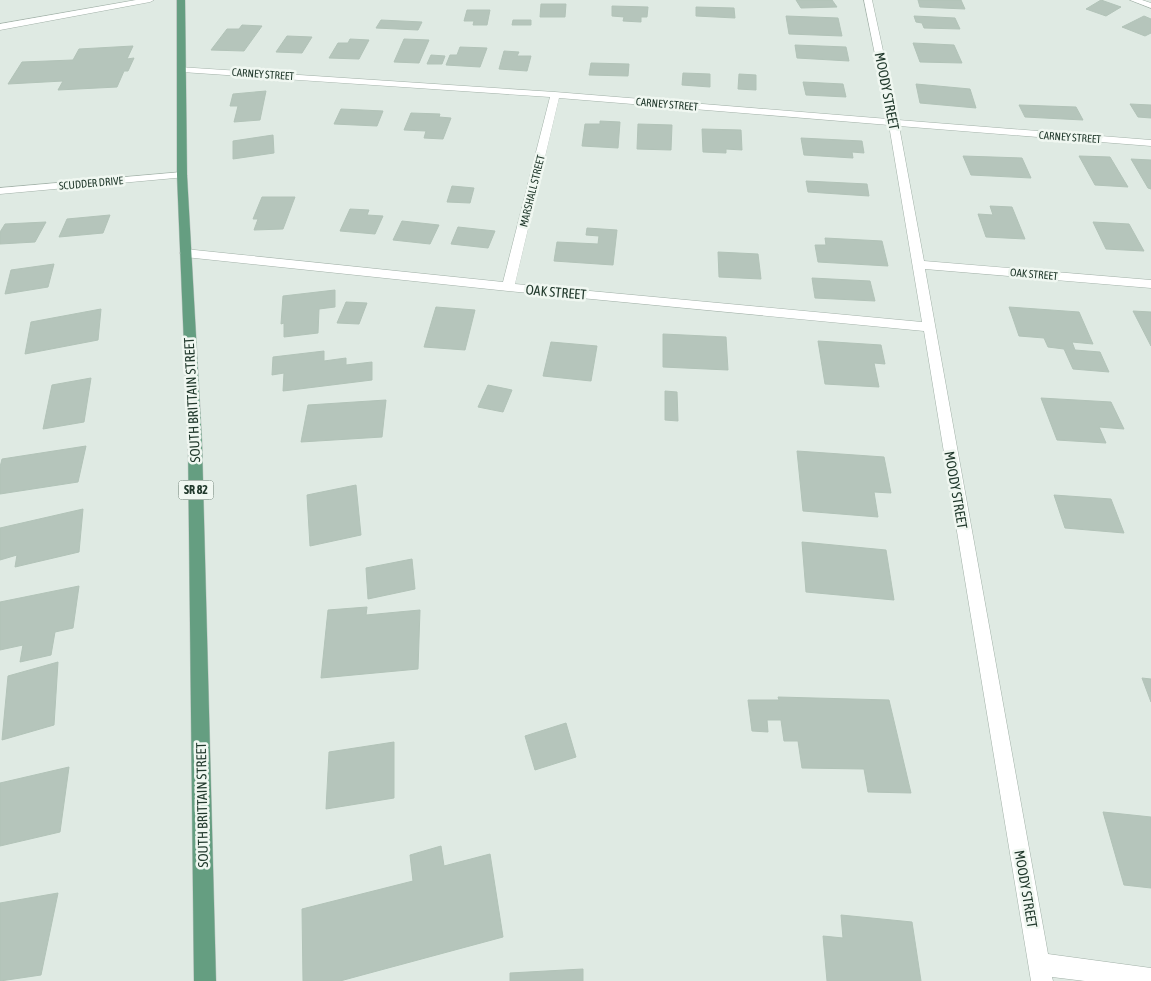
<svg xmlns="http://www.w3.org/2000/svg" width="1151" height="981" font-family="'Asap Condensed',sans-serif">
	<rect width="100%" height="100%" fill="#dfeae3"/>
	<!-- building -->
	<g fill="#b5c5bb" stroke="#b2c3b8">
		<path d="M796 0H832L837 7 801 8Z"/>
		<path d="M918 0H961L965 9 920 7Z"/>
		<path d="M1101 0 1121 7 1106 16 1086 9Z"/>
		<path d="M541 4H566L565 17H540Z"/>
		<path d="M612 6 648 7 647 17H641V22L623 21 624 17 612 16Z"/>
		<path d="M696 7 734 8 735 18 696 16Z"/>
		<path d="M467 10H490L487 25H473L474 21H464Z"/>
		<path d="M786 16 838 18 842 36 789 34Z"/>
		<path d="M914 16 955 18 960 29 924 28 922 23 916 22Z"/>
		<path d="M1144 16 1151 19V33L1145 36 1122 27Z"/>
		<path d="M381 20 422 22 418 30 376 28Z"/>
		<path d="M513 20H531V25H512Z"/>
		<path d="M242 25 262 26 244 51 211 50 227 29H239Z"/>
		<path d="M287 36 312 37 302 53 276 52Z"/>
		<path d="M350 39 369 40 359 59 329 58 338 43H348Z"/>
		<path d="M404 39 429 40 419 63 394 62Z"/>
		<path d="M913 43 954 45 962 63 920 62Z"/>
		<path d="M795 45 846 47 849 61 797 58Z"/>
		<path d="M133 46 127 59 134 58 128 71H124L117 87 58 90 63 81 8 84 22 62 73 60 79 49Z"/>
		<path d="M460 47 487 48 480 67 446 65 450 55H457Z"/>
		<path d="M504 51 519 52 517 56H531L527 71 499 69Z"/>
		<path d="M431 55 445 56 442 64H427Z"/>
		<path d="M591 63 629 64 628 76 589 75Z"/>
		<path d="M683 73 710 74V87L682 85Z"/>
		<path d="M739 74 756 75V90L738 89Z"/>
		<path d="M803 82 843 84 846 97 806 95Z"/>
		<path d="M916 84 970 89 976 108 920 103Z"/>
		<path d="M266 91 260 120 234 122 238 106H230L233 94Z"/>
		<path d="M1130 104 1151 105V118L1138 117Z"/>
		<path d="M1019 105 1076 107 1083 120 1025 117Z"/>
		<path d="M341 109 383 111 377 126 334 124Z"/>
		<path d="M411 113 440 114 439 117 451 118 443 139 424 138 426 131 404 130Z"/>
		<path d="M600 121 620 122 618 148 582 146 585 124H600Z"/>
		<path d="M638 124 672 125 671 150 637 149Z"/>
		<path d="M702 129 741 130 742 150 726 149V153L703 152Z"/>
		<path d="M273 135 274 153 233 159V141Z"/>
		<path d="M801 138 862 141 864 153 852 152 853 158 804 155Z"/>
		<path d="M963 156 1022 158 1031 178 971 175Z"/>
		<path d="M1079 156 1110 157 1128 187 1095 185Z"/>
		<path d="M1131 159 1151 160V189L1148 188Z"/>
		<path d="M806 181 867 184 869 196 808 192Z"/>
		<path d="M452 186 474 188 470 203 447 202Z"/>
		<path d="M262 197H295L283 229 254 230 258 219H253Z"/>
		<path d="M990 206 1012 207 1025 239 986 237 978 214 993 215Z"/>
		<path d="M350 209 369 210 367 215 383 216 375 234 340 231Z"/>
		<path d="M110 215 103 233 59 237 67 219Z"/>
		<path d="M402 221 439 225 430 244 393 240Z"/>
		<path d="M46 222 35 242 0 244V232L5 224Z"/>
		<path d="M1093 222 1129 224 1144 251 1106 249Z"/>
		<path d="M458 227 495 231 488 248 451 244Z"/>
		<path d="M587 228 617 230 613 265 554 261 557 242 598 244 599 236 586 235Z"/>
		<path d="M825 238 882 241 888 266 818 262 815 245H826Z"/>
		<path d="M718 252 758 254 761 279 719 277Z"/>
		<path d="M54 264 48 287 5 294 11 270Z"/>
		<path d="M812 278 870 281 875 301 815 298Z"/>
		<path d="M335 290V307L319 309 318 333 284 337V323L281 324 283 296Z"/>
		<path d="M346 302 367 303 359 324 337 323Z"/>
		<path d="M436 307 475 310 465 350 424 347Z"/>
		<path d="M1009 307 1079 312 1093 344 1072 342 1075 350 1100 352 1109 372 1073 369 1064 349 1048 347 1044 338 1019 336Z"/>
		<path d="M101 309 98 340 25 354 31 322Z"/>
		<path d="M1133 311 1151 312V346Z"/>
		<path d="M663 334 726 337 728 370 663 367Z"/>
		<path d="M818 341 881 345 885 364 874 363 879 387 825 384Z"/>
		<path d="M551 342 597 346 591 381 543 376Z"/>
		<path d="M324 351V361L346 358V365L372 362V380L283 391 284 373 272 375 273 357Z"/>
		<path d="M91 378 84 422 43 429 52 385Z"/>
		<path d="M488 385 512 390 503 412 478 407Z"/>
		<path d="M665 391 677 392 678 421 665 420Z"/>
		<path d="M1041 398 1111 402 1124 429 1099 427 1106 443 1057 440Z"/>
		<path d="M386 400 382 437 301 442 308 405Z"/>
		<path d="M86 446 78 482 0 494V467L2 459Z"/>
		<path d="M797 451 884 457 891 493 874 492 878 517 803 511Z"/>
		<path d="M356 485 361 535 310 546 307 495Z"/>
		<path d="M1054 495 1111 499 1124 533 1065 528Z"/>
		<path d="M83 509 79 552 15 567 17 555 0 560V528Z"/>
		<path d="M802 542 886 550 894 600 806 592Z"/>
		<path d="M412 559 415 589 368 599 366 568Z"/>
		<path d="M79 586 73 628 55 632 51 655 20 662 23 645 0 650V602Z"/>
		<path d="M367 607 366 615 420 610 418 669 321 678 328 610Z"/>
		<path d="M58 662 54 725 2 740 8 676Z"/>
		<path d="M1142 678 1151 679V702Z"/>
		<path d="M778 697 889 700 911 793 868 792 864 769 802 768 798 741H784L781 720H767L768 732 752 731 748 700H779Z"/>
		<path d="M566 723 576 757 535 770 525 736Z"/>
		<path d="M394 742V798L326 809 329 752Z"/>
		<path d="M69 767 60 832 0 846V783Z"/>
		<path d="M1103 812 1151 817V888L1124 885Z"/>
		<path d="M441 846 444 866 490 854 503 937 340 981H303L302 909 413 881 410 855Z"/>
		<path d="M58 893 41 975 0 981V903Z"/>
		<path d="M841 915 912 922 921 981H827L823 936 843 938Z"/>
		<path d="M583 969V981H510V973Z"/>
	</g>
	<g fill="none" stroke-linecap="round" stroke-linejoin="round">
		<defs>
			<g id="lane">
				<path d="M136 0H154L150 2 0 30V24Z"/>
				<path d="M182 172 187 175 186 177 0 194V188Z"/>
			</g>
			<g id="street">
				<path d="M864 0H872L898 120 1151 140V146L899 126 924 261 1151 280V288L925 269 1048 954 1151 968V981H1085L1052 977 1053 981H1031L924 331 508 291 185 257 179 253 185 249 503 282 550 97 182 72 179 71V67L555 92 888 119ZM559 98 889 125 922 322 515 284Z"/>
				<path d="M1130 0H1142L1151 3V8Z"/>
			</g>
			<path id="primary" d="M177 0H185L187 175 202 443 216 981H194L188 443 177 175Z"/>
		</defs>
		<!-- lane casing -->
		<use href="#lane" stroke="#a2b1a8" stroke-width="1"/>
		<!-- street casing -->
		<use href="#street" stroke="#a2b1a8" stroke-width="1"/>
		<!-- primary casing -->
		<use href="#primary" stroke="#bcc4c0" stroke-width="1"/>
		<!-- lane -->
		<use href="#lane" fill="#fff" fill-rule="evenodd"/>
		<!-- street -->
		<use href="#street" fill="#fff" fill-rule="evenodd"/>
		<!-- primary -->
		<use href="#primary" fill="#659e81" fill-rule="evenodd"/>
	</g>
	<g text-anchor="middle" stroke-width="5" stroke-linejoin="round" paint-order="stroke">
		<!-- far-street labels -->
		<g font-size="11" fill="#21392c" stroke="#f0f7f1">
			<text transform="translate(263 74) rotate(4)" y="4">CARNEY STREET</text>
			<text transform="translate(667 104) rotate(5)" y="4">CARNEY STREET</text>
			<text transform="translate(1070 137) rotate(4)" y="4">CARNEY STREET</text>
			<text transform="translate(91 183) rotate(-5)" y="4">SCUDDER DRIVE</text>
			<text transform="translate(532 191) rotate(-76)" y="4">MARSHALL STREET</text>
			<text transform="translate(1034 274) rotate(5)" y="4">OAK STREET</text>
		</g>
		<!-- shield labels -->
		<rect fill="#f0f7f1" stroke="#5f7267" stroke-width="1" x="178.5" y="480.5" width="35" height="19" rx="4"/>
		<g font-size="12" font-weight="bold" fill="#21392c">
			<text x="196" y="494">SR 82</text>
		</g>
		<!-- street labels -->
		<g font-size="14" fill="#21392c" stroke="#f0f7f1">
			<text transform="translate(887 91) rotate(79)" y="5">MOODY STREET</text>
			<text transform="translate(556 292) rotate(5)" y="5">OAK STREET</text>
			<text transform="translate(192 400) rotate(-93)" y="5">SOUTH BRITTAIN STREET</text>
			<text transform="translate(956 490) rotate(80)" y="5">MOODY STREET</text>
			<text transform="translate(202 805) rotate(-91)" y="5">SOUTH BRITTAIN STREET</text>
			<text transform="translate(1026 889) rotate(80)" y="5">MOODY STREET</text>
		</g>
	</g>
</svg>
